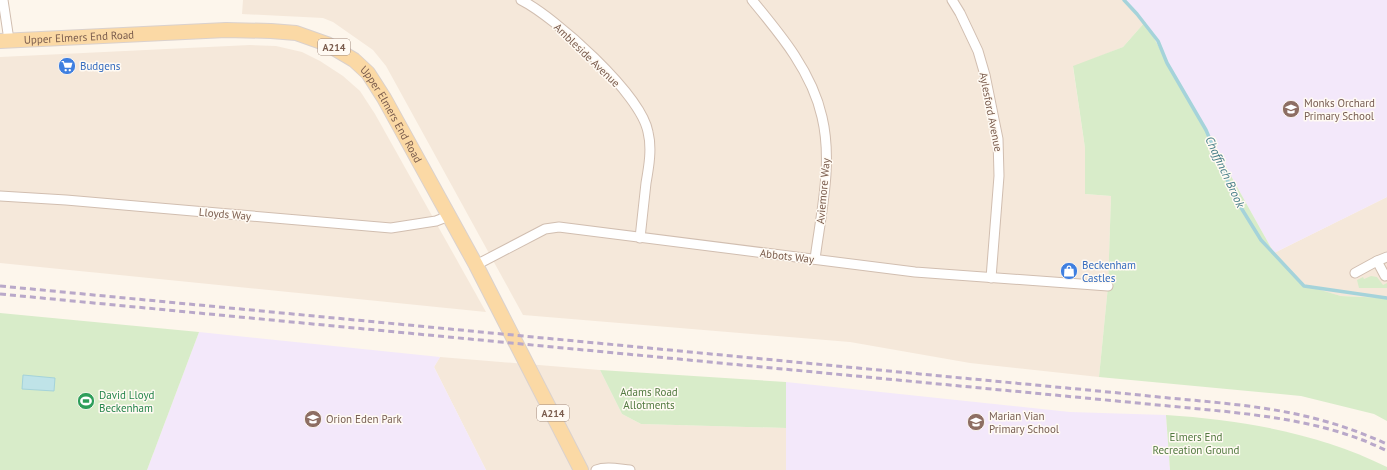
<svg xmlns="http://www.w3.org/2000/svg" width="1387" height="470" font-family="'PT Sans',sans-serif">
	<rect width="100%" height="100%" fill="#fdf6ec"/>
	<!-- residential -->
	<g fill="#f5e8da">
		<path d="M243 0H1123L1145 22 1123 47 1073 67 1085 148V194L1111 196 1108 286 1099 377 970 363 850 342 523 315 386 66 373 50 333 22 323 18 242 14Z"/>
		<path d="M250 45 276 46 302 52 320 61 343 76 360 91 375 114 486 312 0 263V57Z"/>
		<path d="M1387 197V298L1341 296 1300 285 1274 253Z"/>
		<path d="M440 357 600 370 622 414 641 424 786 428V470H486L434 367Z"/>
	</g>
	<!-- education -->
	<g fill="#f3e8fa">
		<path d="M1123 0H1387V197L1274 253 1145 22Z"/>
		<path d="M199 332 440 357 434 367 486 470H147Z"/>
		<path d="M786 382 1070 412 1166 415 1170 470H786Z"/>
	</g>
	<!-- green -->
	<g fill="#d8ecc9">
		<path d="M1145 22 1274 253 1300 284 1341 296 1387 298V421L1374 414 1301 396 1099 377 1108 286 1111 196 1085 194V148L1073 66 1123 47Z"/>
		<path d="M1371 276 1377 277 1383 285 1387 283V288H1359L1357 280 1363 277 1364 279Z"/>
		<path d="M0 313 199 332 147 470H0Z"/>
		<path d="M600 370 786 382V428L641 424 622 414Z"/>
		<path d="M1166 415C1242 420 1318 433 1387 467V470H1170Z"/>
	</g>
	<!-- water -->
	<path fill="#bfe3e8" stroke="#a5d3da" d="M23 375 55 378 54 391 22 389Z"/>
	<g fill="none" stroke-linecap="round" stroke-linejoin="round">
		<!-- stream -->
		<path stroke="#a5d3da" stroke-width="3.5" d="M1124 0 1137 14 1158 41 1167 63 1206 130 1235 198 1261 240 1304 286 1387 298"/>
		<defs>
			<g id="minor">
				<path d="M3 0 9 40"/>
				<path d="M521 0C555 17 641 94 648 132 652 148 649 166 646 183 644 201 642 220 640 238"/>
				<path d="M752 0C781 35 812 72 822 117 833 163 821 213 815 259"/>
				<path d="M952 0 960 13 978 51 985 75 998 139 999 176 991 278"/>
				<path d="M0 196 66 200 391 228 436 221 449 216"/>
				<path d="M1377 261 1385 276"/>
				<path d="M476 265 545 229 559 227 915 272 1108 286"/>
				<path d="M1355 273 1377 261 1387 257"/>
				<path d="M596 470C606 466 619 469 630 470"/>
			</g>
			<g id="primary">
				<path id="s1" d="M0 41 226 30 271 31 296 33 327 44 354 60 368 73 384 98 476 265 581 470"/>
			</g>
		</defs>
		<!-- minor casing -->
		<use href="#minor" stroke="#d1beb0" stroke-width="11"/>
		<!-- primary casing -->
		<use href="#primary" stroke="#dad1cd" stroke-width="16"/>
		<!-- minor -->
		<use href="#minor" stroke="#fff" stroke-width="9"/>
		<!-- primary -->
		<use href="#primary" stroke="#fbd9a5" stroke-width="14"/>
		<!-- rail -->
		<g stroke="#b9a8c9" stroke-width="3" stroke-dasharray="6 4" stroke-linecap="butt">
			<path d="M0 286 1140 395C1202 402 1265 404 1324 421 1346 427 1367 435 1387 444"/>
			<path d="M0 294 1221 411C1277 417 1336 425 1387 451"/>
		</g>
	</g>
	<!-- icons -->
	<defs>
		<symbol id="supermarket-disc" viewBox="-11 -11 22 22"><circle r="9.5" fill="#3f7fe0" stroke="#fffaf3"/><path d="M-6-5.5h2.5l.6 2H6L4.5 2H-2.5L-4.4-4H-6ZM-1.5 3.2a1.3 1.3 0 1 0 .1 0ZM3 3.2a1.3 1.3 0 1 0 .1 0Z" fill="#fff"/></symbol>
		<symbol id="school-disc" viewBox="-11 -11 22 22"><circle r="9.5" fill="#8d6e63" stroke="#fffaf3"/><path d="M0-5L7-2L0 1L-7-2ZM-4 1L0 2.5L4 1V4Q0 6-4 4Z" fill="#fff"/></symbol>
		<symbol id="shop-disc" viewBox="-11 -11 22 22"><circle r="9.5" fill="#3f7fe0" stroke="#fffaf3"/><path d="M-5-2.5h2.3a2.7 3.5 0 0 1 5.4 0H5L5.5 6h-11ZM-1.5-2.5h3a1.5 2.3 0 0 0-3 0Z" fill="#fff"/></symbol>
		<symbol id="stadium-disc" viewBox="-11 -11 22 22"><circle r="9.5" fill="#2e9e5b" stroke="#fffaf3"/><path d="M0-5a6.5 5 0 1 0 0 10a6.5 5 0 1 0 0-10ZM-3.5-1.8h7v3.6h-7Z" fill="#fff"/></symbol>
	</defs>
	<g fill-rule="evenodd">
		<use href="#supermarket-disc" x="57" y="56" width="20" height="20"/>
		<use href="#school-disc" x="1281" y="99" width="20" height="20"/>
		<use href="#shop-disc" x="1059" y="261" width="20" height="20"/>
		<use href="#stadium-disc" x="76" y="391" width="20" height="20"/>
		<use href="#school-disc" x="303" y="409" width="20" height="20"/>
		<use href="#school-disc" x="966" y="412" width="20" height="20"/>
	</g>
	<g text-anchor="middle" stroke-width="3" stroke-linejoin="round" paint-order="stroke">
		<!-- shield labels -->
		<g fill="#fffaf3" stroke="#a28b7f" stroke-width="1">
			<rect x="318" y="39" width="32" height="16" rx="3"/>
			<rect x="537" y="405" width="32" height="16" rx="3"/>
		</g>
		<g font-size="10" font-weight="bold" fill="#7a5c4d">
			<text x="334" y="51">A214</text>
			<text x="553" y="417">A214</text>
		</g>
		<!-- street labels -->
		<g font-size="11" fill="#7a5c4d" stroke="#fffaf3">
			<text dy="4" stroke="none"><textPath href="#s1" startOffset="79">Upper Elmers End Road</textPath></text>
			<text transform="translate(587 55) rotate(44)" y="4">Ambleside Avenue</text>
			<text transform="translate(991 112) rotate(79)" y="4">Aylesford Avenue</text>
			<text dy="4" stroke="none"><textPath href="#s1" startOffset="427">Upper Elmers End Road</textPath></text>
			<text transform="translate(823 191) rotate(-85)" y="4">Aviemore Way</text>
			<text transform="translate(225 214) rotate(5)" y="4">Lloyds Way</text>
			<text transform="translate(787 256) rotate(7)" y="4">Abbots Way</text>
		</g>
		<!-- shop labels -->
		<g font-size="11" fill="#366cbe" stroke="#fffaf3" text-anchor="start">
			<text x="80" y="70">Budgens</text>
			<text x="1082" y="269">Beckenham<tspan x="1082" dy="13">Castles</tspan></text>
		</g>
		<!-- education labels -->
		<g font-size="11" fill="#785e54" stroke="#fffaf3" text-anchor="start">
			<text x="1304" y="107">Monks Orchard<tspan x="1304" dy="13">Primary School</tspan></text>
			<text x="989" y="420">Marian Vian<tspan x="989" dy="13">Primary School</tspan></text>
			<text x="326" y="423">Orion Eden Park</text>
		</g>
		<!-- park labels -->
		<g font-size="11" fill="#537a41" stroke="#fffaf3">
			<text x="649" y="396">Adams Road<tspan x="649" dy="13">Allotments</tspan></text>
			<text x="1196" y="441">Elmers End<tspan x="1196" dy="13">Recreation Ground</tspan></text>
		</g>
		<!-- leisure labels -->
		<g font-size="11" fill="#27864d" stroke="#fffaf3" text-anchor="start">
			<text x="99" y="399">David Lloyd<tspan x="99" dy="13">Beckenham</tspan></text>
		</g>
		<!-- water labels -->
		<g font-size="12" font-style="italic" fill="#437c86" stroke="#fffaf3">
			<text transform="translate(1225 172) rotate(65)" y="4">Chaffinch Brook</text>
		</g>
	</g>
</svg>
